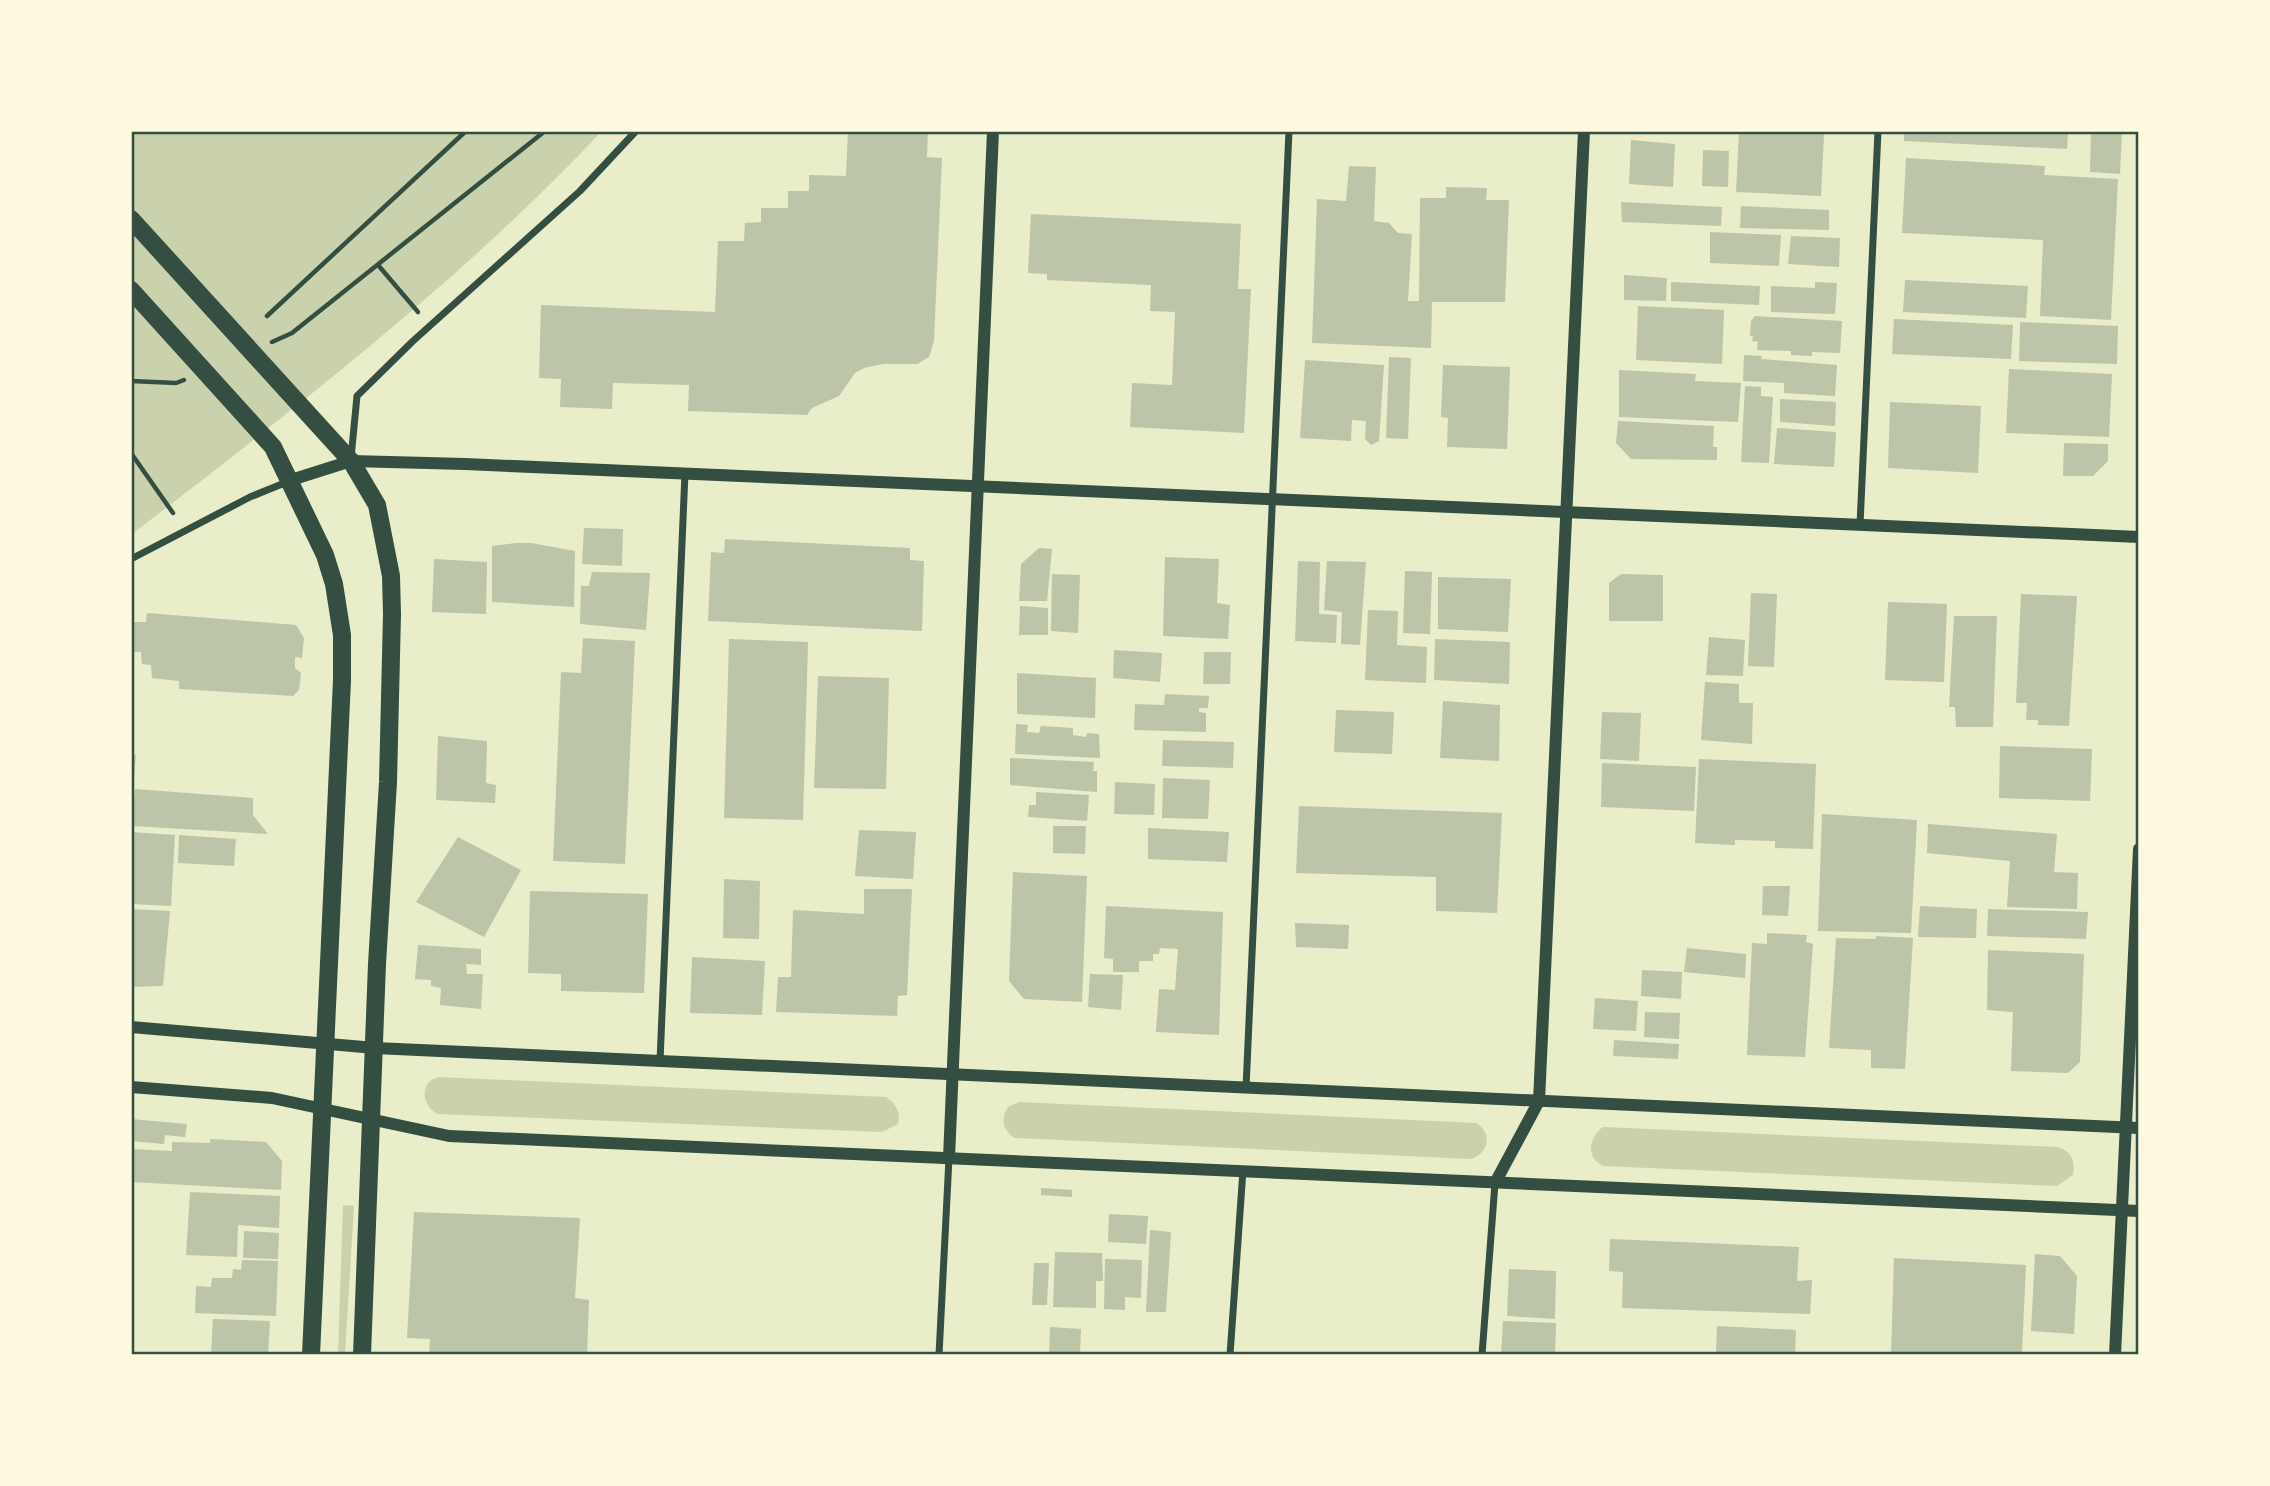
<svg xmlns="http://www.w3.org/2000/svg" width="2270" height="1486" font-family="Literata,serif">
	<rect width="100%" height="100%" fill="#e9edc9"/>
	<!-- green -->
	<g fill="#cad2ad">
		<path d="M131 131H602C460 282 294 409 131 535Z"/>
		<path d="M439 1077 886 1097C896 1104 901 1112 898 1124L882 1132 437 1114C421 1104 419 1082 439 1077Z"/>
		<path d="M1019 1102 1477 1123C1493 1135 1488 1153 1471 1159L1014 1138C1003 1129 1000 1120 1008 1107Z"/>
		<path d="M1603 1127 2058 1147C2071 1151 2076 1162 2073 1175L2057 1186 1603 1166C1585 1157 1589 1137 1603 1127Z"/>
		<path d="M343 1205 354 1206 345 1354 338 1355Z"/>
	</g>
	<!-- building -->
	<g fill="#bcc5a7">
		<path d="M848 131H928L927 157 942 158 934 341 929 357 917 364H883L864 368 855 373 839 396 812 408 807 415 688 411 689 385 613 383 612 409 560 407 561 379 539 378 541 305 715 312 718 241H744L745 223 761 222V208H788V191H809V175L846 176Z"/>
		<path d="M1739 131H1790L1824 134 1821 196 1736 192Z"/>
		<path d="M1904 131H2068L2067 149 1904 141Z"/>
		<path d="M2091 131H2122L2120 174 2090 172Z"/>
		<path d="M1631 140 1675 144 1673 187 1629 184Z"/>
		<path d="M1703 150 1729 151 1728 187 1702 186Z"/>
		<path d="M1906 158 2045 166 2044 175 2118 179 2111 320 2040 316 2043 240 1902 233Z"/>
		<path d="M1349 166 1376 167 1374 221 1389 223 1398 233 1412 234 1408 301H1419L1420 198H1446V187L1487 188 1486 200H1509L1505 302H1432L1431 348 1312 343 1317 199 1346 201Z"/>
		<path d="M1621 202 1722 207 1721 226 1622 222Z"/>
		<path d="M1741 206 1829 210V230L1740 228Z"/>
		<path d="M1031 214 1241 224 1238 289H1251L1244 433 1130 427 1132 383 1172 385 1175 312 1150 311 1151 285 1047 280V274L1028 273Z"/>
		<path d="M1710 232 1781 235 1779 266 1710 263Z"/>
		<path d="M1791 236 1840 238 1839 267 1788 264Z"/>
		<path d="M1624 275 1667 278 1666 301 1624 300Z"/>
		<path d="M1905 280 2028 286 2026 318 1903 312Z"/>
		<path d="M1671 282 1760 286 1759 305 1671 301Z"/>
		<path d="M1815 282 1837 283 1835 314 1771 312V286L1815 288Z"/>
		<path d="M1638 306 1724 310 1722 364 1636 360Z"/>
		<path d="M1755 316 1842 321 1840 353 1812 352V356L1791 355V351L1757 350 1758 342 1752 341 1753 336H1750L1751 321Z"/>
		<path d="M1894 319 2013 325 2011 359 1892 354Z"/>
		<path d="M2020 322 2118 326 2117 364 2019 361Z"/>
		<path d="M1744 355 1762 356 1761 359 1837 365 1835 396 1784 393V383L1743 381Z"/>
		<path d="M1389 357 1411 358 1408 439 1386 438Z"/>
		<path d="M1305 360 1384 365 1379 441 1371 445 1365 439 1366 421 1352 420 1351 441 1300 438Z"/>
		<path d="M1443 365 1510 367 1507 449 1447 447 1448 418 1441 417Z"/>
		<path d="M2009 369 2112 374 2109 437 2006 433Z"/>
		<path d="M1619 370 1696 374 1695 381 1741 383 1738 422 1619 417Z"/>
		<path d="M1745 386 1761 387V396L1773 397 1769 463 1741 462Z"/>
		<path d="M1780 399 1836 402 1835 426 1780 422Z"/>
		<path d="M1890 402 1981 406 1978 473 1888 468Z"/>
		<path d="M1618 421 1714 426 1713 447H1717V460L1631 459 1616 443Z"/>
		<path d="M1777 428 1836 432 1834 467 1774 464Z"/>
		<path d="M2064 443 2108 444V461L2093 476H2063Z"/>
		<path d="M584 528 623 529 622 566 582 564Z"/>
		<path d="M725 539 910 548V560L924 561 922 631 708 621 711 552 724 553Z"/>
		<path d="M516 543H531L575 551 574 607 492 602V546Z"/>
		<path d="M1039 548 1052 549 1047 601H1019L1021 564Z"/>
		<path d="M1165 557 1219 559 1217 603 1230 605 1228 639 1163 636Z"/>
		<path d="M434 559 487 562 486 614 432 612Z"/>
		<path d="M1298 561 1320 562 1319 614 1337 615 1336 643 1295 641Z"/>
		<path d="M1327 561 1366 562 1360 645 1341 644 1342 612 1324 610Z"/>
		<path d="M1405 571 1432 572 1430 634 1403 633Z"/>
		<path d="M592 572 650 573 646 630 580 624 581 586H589Z"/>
		<path d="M1052 574 1080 575 1078 633 1051 631Z"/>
		<path d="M1621 574 1663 575V621H1609V583Z"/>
		<path d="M1438 577 1511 579 1508 632 1438 629Z"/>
		<path d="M1751 593 1777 594 1774 667 1748 666Z"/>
		<path d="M2021 594 2077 596 2069 726 2038 725V720H2026L2027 703H2016Z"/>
		<path d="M1888 602 1947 604 1944 682 1885 680Z"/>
		<path d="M1020 606 1048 608V635H1019Z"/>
		<path d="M1368 610 1398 611 1397 645 1427 647 1426 683 1365 680Z"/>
		<path d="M147 613 296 625 304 638 302 658 295 657V668L301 673 299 690 293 696 179 689V681L152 678 151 665 142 664 141 652H131L134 622H146Z"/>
		<path d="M1954 616H1997L1993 727H1956L1955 707H1949Z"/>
		<path d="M1709 637 1745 640 1743 676 1706 675Z"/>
		<path d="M583 638 635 641 625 864 553 861 561 672 581 673Z"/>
		<path d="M729 639 808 642 803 820 724 818Z"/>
		<path d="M1435 639 1510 642 1509 684 1434 680Z"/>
		<path d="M1114 650 1162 653 1160 682 1113 678Z"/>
		<path d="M1204 652H1231L1230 684H1203Z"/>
		<path d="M1017 673 1096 678 1095 718 1017 714Z"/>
		<path d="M818 676 889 678 886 789 814 788Z"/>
		<path d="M1705 682 1739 684V703H1753L1752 744 1701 740Z"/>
		<path d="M1165 694 1209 696 1208 708H1199V712L1206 713V732L1134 730 1135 704 1164 705Z"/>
		<path d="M1443 701 1500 705 1499 761 1440 758Z"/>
		<path d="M1336 710 1394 712 1392 754 1334 752Z"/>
		<path d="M1602 712 1641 713 1639 761 1600 759Z"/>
		<path d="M1016 724 1028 725 1027 732 1039 733 1041 726 1073 728V735L1086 737 1087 733 1099 734 1100 758 1015 754Z"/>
		<path d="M438 736 487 741 486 783 496 785 495 803 436 800Z"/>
		<path d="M1163 740 1234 742 1233 768 1162 766Z"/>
		<path d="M2000 746 2092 749 2090 801 1999 798Z"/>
		<path d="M131 755H136L133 790H131Z"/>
		<path d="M1010 758 1094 762 1093 771H1097V792L1010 785Z"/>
		<path d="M1699 759 1816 764 1813 849 1775 848V841L1735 840V845L1695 843Z"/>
		<path d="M1602 763 1696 767 1694 811 1601 807Z"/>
		<path d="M1163 778 1210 780 1208 819 1162 818Z"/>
		<path d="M1115 782 1155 784 1154 815 1114 814Z"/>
		<path d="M135 789 253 798V815L268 834 132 826Z"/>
		<path d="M1036 792 1089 795 1087 821 1028 817 1029 805H1036Z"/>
		<path d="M1299 806 1502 813 1497 913 1436 911V877L1296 873Z"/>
		<path d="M1822 814 1917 820 1911 933 1818 931Z"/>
		<path d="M1928 824 2057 834 2054 872 2078 873 2077 909 2007 907 2010 861 1927 853Z"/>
		<path d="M1053 826H1086L1085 854 1053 853Z"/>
		<path d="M1148 828 1229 832 1227 862 1148 859Z"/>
		<path d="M859 830 916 832 913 879 855 876Z"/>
		<path d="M131 832 175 835 171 906 131 904Z"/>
		<path d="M179 835 236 839 234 866 178 863Z"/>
		<path d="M458 837 521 870 484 937 416 902Z"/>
		<path d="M1013 872 1087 876 1082 1002 1024 999 1009 981Z"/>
		<path d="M724 879 760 881 759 939 723 938Z"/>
		<path d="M1763 886H1790L1788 916 1762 915Z"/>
		<path d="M864 889H912L907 995 898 996 897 1016 776 1012 778 977H791L793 910 864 914Z"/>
		<path d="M530 891 648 894 644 993 561 991V974L528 973Z"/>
		<path d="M1106 906 1223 912 1219 1035 1156 1032 1159 989 1175 990 1178 949 1160 948 1159 954H1153V961H1139V972H1113V959L1104 958Z"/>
		<path d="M1920 906 1977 909 1976 938 1918 937Z"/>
		<path d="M131 909 170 911 163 986 131 987Z"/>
		<path d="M1988 909 2088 912 2086 939 1987 936Z"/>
		<path d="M1295 923 1349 925 1348 949 1296 947Z"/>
		<path d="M1767 933 1807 935 1806 942 1813 944 1805 1057 1747 1055 1752 943 1767 944Z"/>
		<path d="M1876 936 1913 938 1905 1069 1871 1068V1050L1829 1048 1836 938 1876 939Z"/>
		<path d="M418 945 481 949V965L466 964 467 974H483L481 1009 440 1005 441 988 431 986V980L415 979Z"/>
		<path d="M1687 948 1746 954 1745 978 1684 972Z"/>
		<path d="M1988 950 2084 954 2080 1062 2068 1073 2011 1071 2013 1012 1987 1010Z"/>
		<path d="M692 957 765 961 762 1015 690 1013Z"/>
		<path d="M1642 970 1682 972 1681 999 1641 996Z"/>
		<path d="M1090 974 1123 975 1121 1010 1088 1007Z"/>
		<path d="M1595 998 1638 1001 1636 1031 1593 1029Z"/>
		<path d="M1645 1012 1680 1013 1679 1039 1644 1037Z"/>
		<path d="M1614 1040 1679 1044 1678 1059 1613 1056Z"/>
		<path d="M131 1119 187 1124 185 1137 165 1135 164 1144 131 1141Z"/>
		<path d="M210 1139 266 1142 282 1161 281 1190 131 1182V1149L172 1151V1142L210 1143Z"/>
		<path d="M1041 1188 1072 1190V1197L1041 1195Z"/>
		<path d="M190 1192 280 1196 279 1228 238 1225 237 1257 186 1255Z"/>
		<path d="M414 1212 580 1218 575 1298 589 1300 587 1355H429L430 1339 407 1338Z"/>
		<path d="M1109 1214 1148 1216 1146 1244 1108 1242Z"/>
		<path d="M1150 1230 1171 1232 1166 1312H1146Z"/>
		<path d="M244 1231 279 1233 278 1259 243 1258Z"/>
		<path d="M1610 1239 1799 1247 1797 1281 1812 1280 1810 1314 1622 1308 1623 1272 1609 1271Z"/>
		<path d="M1055 1252 1102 1253 1103 1281H1096V1308L1053 1307Z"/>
		<path d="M2035 1254 2060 1256 2077 1276 2074 1334 2031 1331Z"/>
		<path d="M1894 1258 2026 1265 2022 1352H2061V1355H1891Z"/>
		<path d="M1105 1259 1142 1260 1141 1298 1125 1297V1310L1104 1309Z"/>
		<path d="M242 1260 278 1261 276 1316 195 1313 196 1286 211 1287 212 1278H232L233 1269 241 1270Z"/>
		<path d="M1034 1263H1049L1047 1305H1032Z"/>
		<path d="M1509 1269 1556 1271 1555 1319 1507 1316Z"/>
		<path d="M213 1319 270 1321 268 1355H211Z"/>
		<path d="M1503 1321 1556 1323 1555 1355H1501Z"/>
		<path d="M1717 1326 1796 1330 1795 1355H1716Z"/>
		<path d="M1050 1327 1081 1329 1080 1355H1049Z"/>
	</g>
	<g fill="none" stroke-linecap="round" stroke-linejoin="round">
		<!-- path -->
		<g stroke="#344e41" stroke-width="4.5">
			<path d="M378 265 418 312"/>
			<path d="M267 316 466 131"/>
			<path d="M272 342 292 333 545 131"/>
			<path d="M131 381 176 383 184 380"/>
			<path d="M131 453 173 513"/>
		</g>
		<!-- minor -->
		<g stroke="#344e41" stroke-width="7">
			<path d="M351 458 357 396 413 341 580 191 636 131"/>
			<path d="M1860 525 1878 131"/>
			<path d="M131 559 250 497 287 482"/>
			<path d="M660 1061 685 473"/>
			<path d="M1246 1088 1289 131"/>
			<path d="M939 1355 949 1158"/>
			<path d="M1230 1355 1243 1170"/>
			<path d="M1482 1355 1495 1183"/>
		</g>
		<!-- tertiary -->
		<g stroke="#344e41" stroke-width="12">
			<path d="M291 480 351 461 465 464 2139 537"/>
			<path d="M131 1027 375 1048 2139 1128"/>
			<path d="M131 1087 272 1098 449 1136 2139 1211"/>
			<path d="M949 1158 993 131"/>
			<path d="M1495 1183 1539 1101 1584 131"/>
			<path d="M2115 1355 2139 849"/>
		</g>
		<!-- primary -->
		<g stroke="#344e41" stroke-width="18">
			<path d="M131 219 351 461 377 505 391 576 392 614 388 782 377 964 362 1355"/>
			<path d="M131 290 273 447 325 555 334 584 342 635V680L311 1355"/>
		</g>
	</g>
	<!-- border -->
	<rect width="2270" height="1486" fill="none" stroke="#fefae0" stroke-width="266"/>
	<rect x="133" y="133" width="2004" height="1220" fill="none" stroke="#344e41" stroke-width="2.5"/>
</svg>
